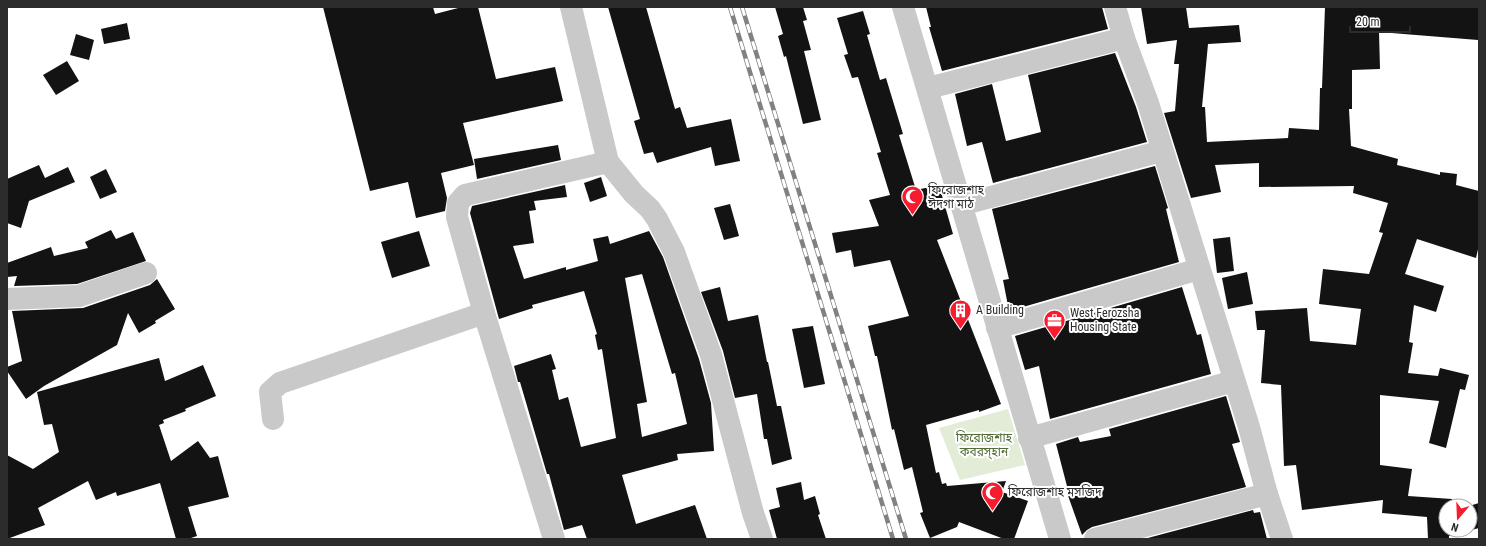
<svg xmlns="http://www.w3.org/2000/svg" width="1486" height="546" font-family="'Roboto Condensed','Noto Sans Bengali',sans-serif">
	<rect width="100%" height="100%" fill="#fff"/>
	<!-- green -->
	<path fill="#e2ecd7" d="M1008 409 1025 465 960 480 939 428Z"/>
	<!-- building -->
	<g fill="#131313" fill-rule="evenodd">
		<path d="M323 7H433L435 14 462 7H478L496 79 555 67 563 101 463 123 474 165 441 173 447 198 445 211 416 218 408 182 370 191Z"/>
		<path d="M608 7H646L675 109 680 107 687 128 731 119 740 161 715 166 711 147 657 163 653 152 644 154 634 121 640 119Z"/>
		<path d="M775 7H803L807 20 803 21 811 50 804 51 821 120 803 124 786 56 784 57 778 36 783 34Z"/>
		<path d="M926 7H1102L1108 29 942 71 929 27H931Z"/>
		<path d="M1141 7H1186L1189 28 1239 25 1241 42 1208 44 1202 107H1205L1207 142 1288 138 1289 128 1319 130 1320 88H1322L1325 7H1479L1478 40 1379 32 1380 69 1352 70V109H1349L1351 146 1398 159 1397 165 1440 175V172L1457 174 1456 185 1479 191V245L1476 258 1417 239 1405 274 1444 286 1436 312 1414 305 1409 342 1413 343 1408 373 1438 376 1440 368 1469 375 1465 390 1460 389 1446 448 1429 443 1439 401 1380 395V465L1412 469 1408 496 1452 499 1451 506H1446V530H1470V506H1469L1479 503V528L1449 536V539H1428L1427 517 1382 513 1383 500 1302 510 1296 465 1284 466 1281 385 1261 383 1265 330H1257L1255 311 1307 308 1310 341 1356 345 1361 309 1319 304 1323 269 1369 274 1383 233 1379 232 1388 203 1353 193 1354 186 1259 187V163L1215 165 1221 192 1191 198 1164 113 1175 111 1179 64H1174L1177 40 1147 44Z"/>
		<path d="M863 11 870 34 867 35 880 80 886 78 903 134 899 135 916 190 939 185 953 234 937 240 1001 404 979 412V410L926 425 936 473 939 472 942 484 946 483 947 486 1006 481 1002 492 1028 501 1014 539H1004L959 522 957 527 930 538 920 513 923 512 912 467 904 470 894 429 892 430 877 356H875L868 326 909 316 890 260 854 267 851 250 836 253 832 233 879 226 869 200 890 195 877 153 881 152 858 77 852 78 844 55 848 54 837 18Z"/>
		<path d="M127 23 130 39 104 44 101 29Z"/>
		<path d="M76 34 94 40 89 60 70 55Z"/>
		<path d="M1115 53 1136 107 1147 142 993 183 982 142 967 146 955 94 992 84 1006 141 1041 132 1028 75Z"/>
		<path d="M67 61 79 81 56 95 43 75Z"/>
		<path d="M558 145 561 160 477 179 474 159Z"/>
		<path d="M39 165 45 178 68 167 75 182 29 201 21 228 7 223V179Z"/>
		<path d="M1155 166 1168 208 1166 209 1179 262 1009 311 1003 280 1009 279 992 209Z"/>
		<path d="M106 169 117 192 100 199 90 177Z"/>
		<path d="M601 177 607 196 590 202 584 183Z"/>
		<path d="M565 185 567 197 534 201 536 210 529 211 534 243 513 246 524 279 566 267V270L598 261 593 239 608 236 610 244 649 231 663 257 699 359 711 403 714 451 677 454 678 460 622 475 636 524 695 505 707 539H587L582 525 564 530 549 474H547L520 382H518L514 366 551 354 556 369 552 370 559 400 568 397 581 447 616 438 602 349 598 350 595 335 597 334 584 291 532 305 533 308 499 319 470 213 472 206ZM642 274 672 374 675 373 687 424 642 437 637 404 647 402 625 278Z"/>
		<path d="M730 204 739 236 724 240 714 208Z"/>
		<path d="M111 230 116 239 133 232 146 261 77 284 14 286 17 276 7 277V263L51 247 54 256 88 248 85 242Z"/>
		<path d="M419 231 430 266 392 278 381 242Z"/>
		<path d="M1230 237 1234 271 1217 273 1213 239Z"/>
		<path d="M1247 272 1253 304 1228 309 1222 278Z"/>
		<path d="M157 279 175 309 155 321 156 323 139 333 128 313 117 345 44 386 26 399 7 371V367L22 361 12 311 83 308 150 285Z"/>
		<path d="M720 287 728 321 758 315 767 362H768L777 406H781L792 459 772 465 767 439H764L757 394 735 398 723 351 701 292Z"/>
		<path d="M1182 287 1197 335 1201 334 1211 374 1050 419 1039 366 1025 370 1015 336Z"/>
		<path d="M813 326 825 384 804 388 792 329Z"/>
		<path d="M159 358 165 381 203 365 216 396 185 409 186 411 163 420 164 423 159 425 171 461 198 441 210 458 218 456 229 497 188 507 197 536 188 539H176L160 483 117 496 116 492 96 500 88 481 38 508 45 525 7 539V455L33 469 59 452 52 424 44 425 37 392Z"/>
		<path d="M1226 396 1240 442 1232 444 1246 487 1092 527 1087 530 1082 535 1066 490H1068L1056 444 1078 437 1080 442 1111 436 1109 429Z"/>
		<path d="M801 482 804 500 815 496 820 514 818 515 826 539H777L769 510 780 507 776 488Z"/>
		<path d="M1253 510 1254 513 1260 512 1267 539H1144Z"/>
	</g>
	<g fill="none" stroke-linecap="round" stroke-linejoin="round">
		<!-- minor -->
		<g stroke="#c9c9c9" stroke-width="22">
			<path d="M571 7 608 162 634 194 650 209 657 219 674 252 711 355 753 513 762 539"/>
			<path d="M903 7 1060 539"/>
			<path d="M1115 7 1124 38 1148 103 1249 427 1267 494 1282 539"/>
			<path d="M928 88 1124 38"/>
			<path d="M961 205 1162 151"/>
			<path d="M7 299 79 296 146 273"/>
			<path d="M997 328 1199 269"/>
			<path d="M273 419 270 392 280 383 484 313"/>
			<path d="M1029 438 1234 381"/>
			<path d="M554 539 484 313 457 217 458 203 465 195 608 162"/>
			<path d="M1095 539 1267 494"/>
		</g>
		<defs>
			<g id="rail">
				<path d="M730 7 893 539"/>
				<path d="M742 7 906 539"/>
			</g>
		</defs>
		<!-- rail casing -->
		<use href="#rail" stroke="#818181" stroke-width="4.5"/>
		<!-- rail -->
		<use href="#rail" stroke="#fff" stroke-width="3" stroke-dasharray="9" stroke-linecap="butt"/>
	</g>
	<!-- icons -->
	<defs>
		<symbol id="mosque-pin" viewBox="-11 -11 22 30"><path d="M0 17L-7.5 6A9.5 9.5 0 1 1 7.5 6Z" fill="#f61b2f" stroke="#fff"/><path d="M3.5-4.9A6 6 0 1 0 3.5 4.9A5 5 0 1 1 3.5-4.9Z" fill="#fff"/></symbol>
		<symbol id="building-pin" viewBox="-11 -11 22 30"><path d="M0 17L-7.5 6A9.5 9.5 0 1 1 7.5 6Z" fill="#f61b2f" stroke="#fff"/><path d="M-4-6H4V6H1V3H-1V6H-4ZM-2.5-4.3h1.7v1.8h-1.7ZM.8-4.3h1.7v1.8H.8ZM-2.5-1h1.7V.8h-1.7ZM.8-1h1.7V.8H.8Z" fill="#fff"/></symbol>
		<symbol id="office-pin" viewBox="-11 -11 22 30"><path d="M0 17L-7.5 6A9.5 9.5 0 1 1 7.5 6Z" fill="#f61b2f" stroke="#fff"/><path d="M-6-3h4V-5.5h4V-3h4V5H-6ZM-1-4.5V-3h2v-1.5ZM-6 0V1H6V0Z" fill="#fff"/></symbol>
	</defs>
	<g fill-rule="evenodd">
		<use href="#mosque-pin" x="900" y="184" width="25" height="34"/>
		<use href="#building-pin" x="948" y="298" width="25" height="34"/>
		<use href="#office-pin" x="1042" y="308" width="25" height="34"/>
		<use href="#mosque-pin" x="980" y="480" width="25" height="34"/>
	</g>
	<g text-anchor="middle" stroke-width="4" stroke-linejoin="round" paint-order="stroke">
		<!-- poi labels -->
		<g font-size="12" fill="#2c2c2c" stroke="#fff" text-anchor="start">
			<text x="928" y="194">ফিরোজশাহ<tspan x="928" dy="14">ঈদগা মাঠ</tspan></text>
			<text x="976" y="314">A Building</text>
			<text x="1070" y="317">West Ferozsha<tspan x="1070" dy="14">Housing State</tspan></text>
			<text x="1008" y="496">ফিরোজশাহ মসজিদ</text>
		</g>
		<!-- park labels -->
		<g font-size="12" fill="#506b36" stroke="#fff">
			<text x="984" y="442">ফিরোজশাহ<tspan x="984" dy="14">কবরস্হান</tspan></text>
		</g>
	</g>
	<!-- border -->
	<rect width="1486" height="546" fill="none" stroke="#2c2c2c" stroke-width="16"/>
	<!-- north arrow -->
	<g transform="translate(1458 518) rotate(199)"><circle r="19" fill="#ffffff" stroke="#ababab"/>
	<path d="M0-3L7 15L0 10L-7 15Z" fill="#f61b2f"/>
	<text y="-6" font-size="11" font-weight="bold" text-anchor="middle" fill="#2c2c2c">N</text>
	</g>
	<!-- scale -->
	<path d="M1350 26v6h60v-6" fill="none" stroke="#2c2c2c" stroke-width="2"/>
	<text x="1356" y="26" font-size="12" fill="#2c2c2c" stroke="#ffffff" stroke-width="3" paint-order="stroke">20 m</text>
</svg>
